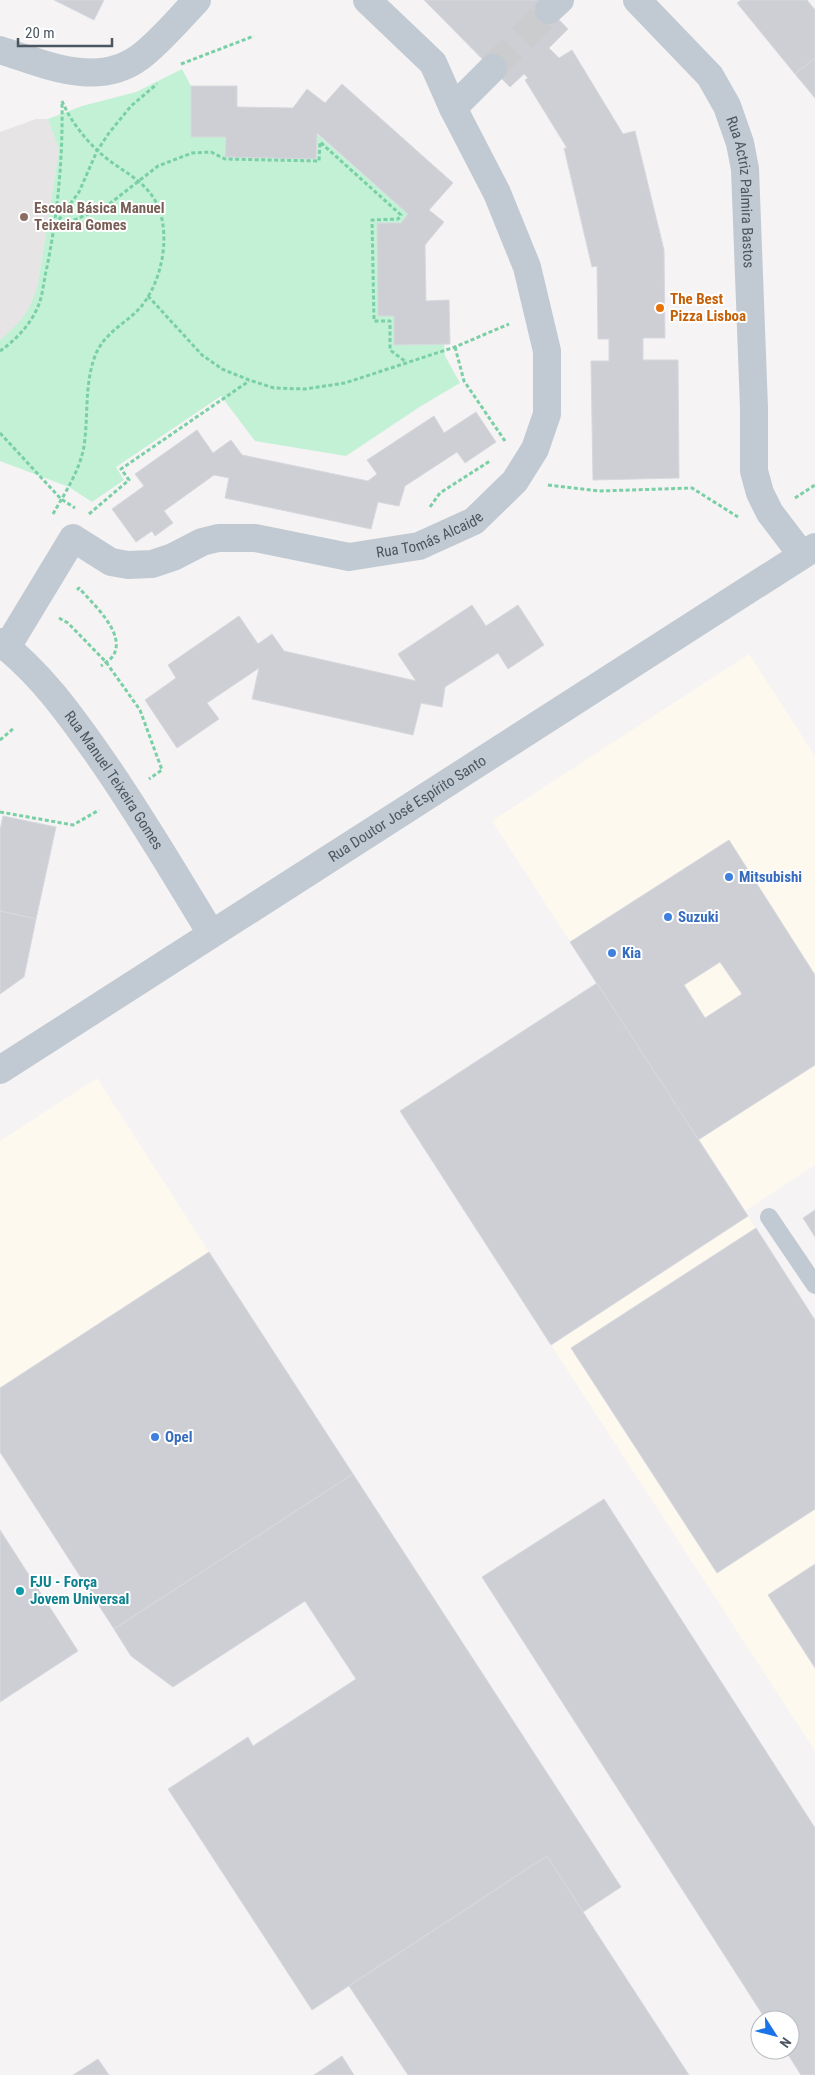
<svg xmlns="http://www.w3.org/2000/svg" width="815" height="2075" font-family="'Roboto Condensed',sans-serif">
	<rect width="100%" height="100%" fill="#f5f3f3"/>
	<!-- commercial -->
	<g fill="#fdf9ef">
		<path d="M749 654 815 756V1165L745 1211 492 821Z"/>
		<path d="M97 1078 209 1252 353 1474 0 1452V1141Z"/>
		<path d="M748 1216 815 1320V1751L551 1345Z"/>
	</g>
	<!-- education -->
	<path fill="#e6e4e5" d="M36 119H48L59 150 38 283 33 304 19 325 0 340V132Z"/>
	<!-- green -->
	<path fill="#c3f1d5" d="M182 69 191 86V137H226L225 157 317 134 408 214 401 223 377 224 378 316H394V345L444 344 445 356 460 383 421 406 346 456 255 441 221 396 116 467 124 480 92 502 69 487 0 461V340C22 322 31 310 38 283L59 150 48 119 82 106 136 92Z"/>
	<!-- building -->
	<g fill="#cdcfd5" stroke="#d7d9de" fill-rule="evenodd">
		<path d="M54 0H104L94 20Z"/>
		<path d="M424 0H540L568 29 549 48 559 58 572 50 623 134 635 131 664 250 665 338H643V360H678L679 478 593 480 591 361H609V339H598L597 266 592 267 564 148H567L525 80 528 78 524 74 510 87Z"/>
		<path d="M741 0H807L815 10V58L795 74 737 3Z"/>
		<path d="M815 58V98L795 74Z"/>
		<path d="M342 84 453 183 429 210 444 222 425 245 426 301 449 300 450 344 394 345V316H378L377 223H401L408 214 317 133 316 159 225 157 226 137H191V86H237V107L293 108 307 89 325 103Z"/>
		<path d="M476 412 496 442 465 463 457 452 405 486 399 506 378 502 371 529 225 498 229 478 214 475 164 511 173 523 155 536 152 531 136 542 112 509 144 486 135 474 197 430 213 453 231 440 242 455 368 481 377 474 367 460 434 416 444 433Z"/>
		<path d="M472 605 486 626 518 605 544 645 508 669 498 653 445 687 442 707 421 703 413 735 252 699 259 668 207 703 219 719 177 748 145 700 176 678 168 665 239 616 258 644 272 634 284 651 416 681 398 654Z"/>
		<path d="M3 816 56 827 36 919 0 911V830Z"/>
		<path d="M729 840 815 975V1065L698 1140 570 942ZM720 962 742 994 705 1018 684 985Z"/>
		<path d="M0 911 36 919 24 977 0 994Z"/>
		<path d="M597 983 748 1216 551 1345 400 1111Z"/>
		<path d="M815 1210V1237L803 1218Z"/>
		<path d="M756 1228 815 1320V1509L717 1573 571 1348Z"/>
		<path d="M209 1252 353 1474 114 1629 0 1452V1388Z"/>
		<path d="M353 1474 621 1887 583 1912 547 1856 312 2010 168 1789 248 1737 253 1746 356 1679 305 1601 173 1687 131 1656 114 1629Z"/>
		<path d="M604 1499 815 1828V2075H801L785 2050H790V2020H766L482 1577Z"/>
		<path d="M0 1530 78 1651 0 1702Z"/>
		<path d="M815 1564V1668L768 1595Z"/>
		<path d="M547 1856 583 1912 689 2075H408L349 1986Z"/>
		<path d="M342 2056 354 2075H314Z"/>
		<path d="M98 2059 109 2075H73Z"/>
	</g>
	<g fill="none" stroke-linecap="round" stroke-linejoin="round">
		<!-- minor-tunnel -->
		<path stroke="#caccce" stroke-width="28" stroke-dasharray="28 14" stroke-linecap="butt" d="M493 68 549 10"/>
		<!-- path -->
		<g stroke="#7ad0a6" stroke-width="3" stroke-dasharray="4 2.5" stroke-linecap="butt">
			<path d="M181 64 254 36"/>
			<path d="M55 225 72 221 108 205 158 166 192 153 211 152 225 159 319 161 320 142 401 215 398 219 372 220 374 321H390V350L406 362"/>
			<path d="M55 225 79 192 97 151 109 133 131 106 157 84"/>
			<path d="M148 296 202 355 222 369 249 380 274 388 305 389 345 383 455 347 509 324"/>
			<path d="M455 347 464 381 505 441"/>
			<path d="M0 351C16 340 32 323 39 304 43 293 44 279 47 267 58 212 63 157 62 102"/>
			<path d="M0 433 61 499 75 508"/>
			<path d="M548 485 599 491 692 488 738 517"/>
			<path d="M795 498 815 485"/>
			<path d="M430 507 440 493 490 461"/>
			<path d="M53 514C66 491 83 466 85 438 88 410 85 383 95 356 103 335 121 326 136 312 160 289 171 241 159 209 148 179 118 171 97 150 83 137 69 118 62 101"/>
			<path d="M89 514 129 480 121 469 249 381"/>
			<path d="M77 590 79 588C93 604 127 634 113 656 110 660 105 663 101 666"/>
			<path d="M59 618 68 623 106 662 140 710 162 770 149 779"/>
			<path d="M0 740 14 728"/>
			<path d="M0 812 73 825 99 810"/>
		</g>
		<!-- service -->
		<path stroke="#c1cad2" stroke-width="18" d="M769 1217 815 1285"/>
		<!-- minor -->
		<g stroke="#c1cad2" stroke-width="28">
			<path id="s1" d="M637 0 710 76 727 106 740 143 745 169 754 408V471L760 493 770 513 802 555"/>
			<path d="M549 10 560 0"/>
			<path d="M0 50C45 64 97 89 140 57 161 41 179 19 197 0"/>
			<path d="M453 108 493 68"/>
			<path id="s2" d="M0 642C40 673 68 712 97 753 138 811 174 873 211 933"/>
			<path id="s3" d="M7 647 73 538 111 562 128 565 152 564 173 557 202 542 218 538H255L349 557 419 546 474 521 515 481 535 449 547 414V351L527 267 497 193 453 108 433 63 367 0"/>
		</g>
		<!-- tertiary -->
		<path stroke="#c1cad2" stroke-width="28" id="s4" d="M0 1070 815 547"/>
	</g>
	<!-- markers -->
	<circle fill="#8d6e63" stroke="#fff" stroke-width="2" cx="24" cy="217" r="5"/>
	<circle fill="#e8710a" stroke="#fff" stroke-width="2" cx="660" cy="308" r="5"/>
	<g fill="#3f7fe0" stroke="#fff" stroke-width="2">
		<circle cx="729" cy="877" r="5"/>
		<circle cx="668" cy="917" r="5"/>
		<circle cx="612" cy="953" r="5"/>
		<circle cx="155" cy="1437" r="5"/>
	</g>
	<circle fill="#0f9aa8" stroke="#fff" stroke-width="2" cx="20" cy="1591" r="5"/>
	<g text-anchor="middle" stroke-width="4" stroke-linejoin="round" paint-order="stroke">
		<!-- street labels -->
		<g font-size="15" fill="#4a5661" stroke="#fff">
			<text dy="5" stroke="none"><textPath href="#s1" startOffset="228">Rua Actriz Palmira Bastos</textPath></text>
			<text dy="5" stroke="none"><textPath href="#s3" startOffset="502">Rua Tomás Alcaide</textPath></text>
			<text dy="5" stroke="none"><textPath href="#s2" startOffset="180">Rua Manuel Teixeira Gomes</textPath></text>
			<text dy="5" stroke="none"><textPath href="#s4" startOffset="484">Rua Doutor José Espírito Santo</textPath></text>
		</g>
		<!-- education labels -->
		<g font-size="15" font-weight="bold" fill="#785e54" stroke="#fff" text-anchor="start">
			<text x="34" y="213">Escola Básica Manuel<tspan x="34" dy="17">Teixeira Gomes</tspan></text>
		</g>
		<!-- food labels -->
		<g font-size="15" font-weight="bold" fill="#c56008" stroke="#fff" text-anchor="start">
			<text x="670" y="304">The Best<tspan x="670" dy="17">Pizza Lisboa</tspan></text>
		</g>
		<!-- shop labels -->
		<g font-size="15" font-weight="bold" fill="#366cbe" stroke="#fff" text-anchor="start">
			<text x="739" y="882">Mitsubishi</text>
			<text x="678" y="922">Suzuki</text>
			<text x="622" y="958">Kia</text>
			<text x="165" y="1442">Opel</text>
		</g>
		<!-- culture labels -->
		<g font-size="15" font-weight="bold" fill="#0d838f" stroke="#fff" text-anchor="start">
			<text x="30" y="1587">FJU - Força<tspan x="30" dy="17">Jovem Universal</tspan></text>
		</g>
	</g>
	<!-- north arrow -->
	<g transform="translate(775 2035) rotate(126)"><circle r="24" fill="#ffffff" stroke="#b7bbc0"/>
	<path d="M0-4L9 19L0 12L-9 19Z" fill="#1a73e8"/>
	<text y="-8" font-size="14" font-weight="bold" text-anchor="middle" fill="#4a5661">N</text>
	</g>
	<!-- scale -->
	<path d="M18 38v8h94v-8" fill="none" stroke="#4a5661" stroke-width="2.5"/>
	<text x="25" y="38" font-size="15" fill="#4a5661" stroke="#ffffff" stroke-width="4" paint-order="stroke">20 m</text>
</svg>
